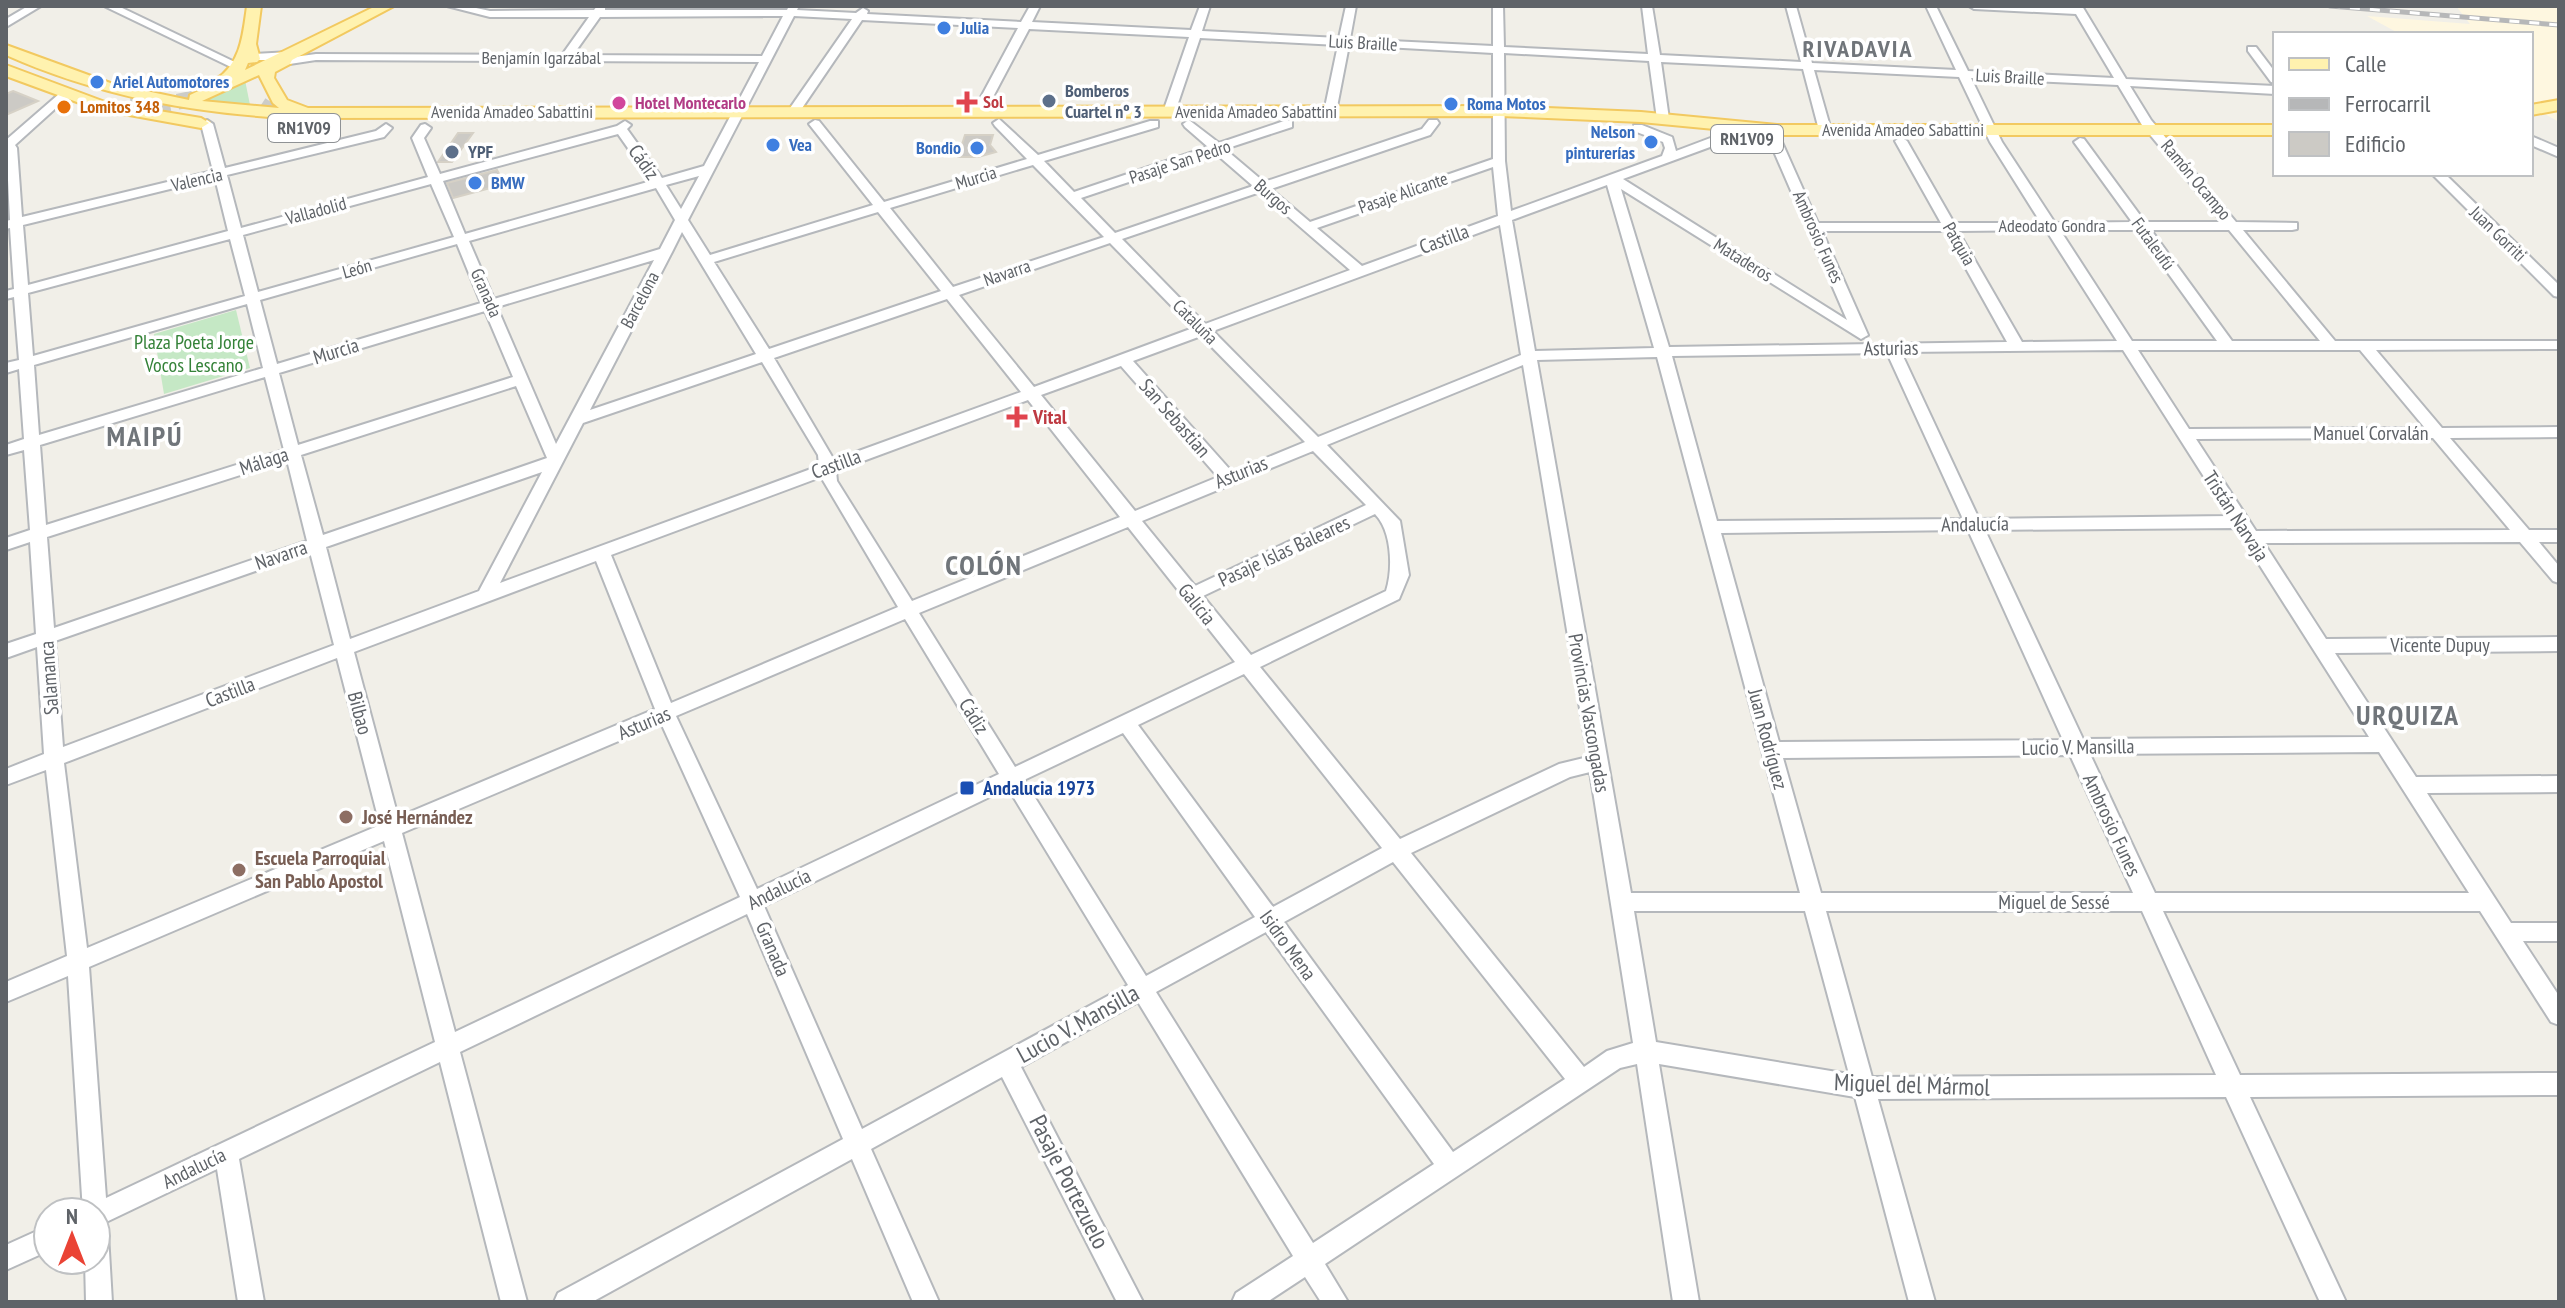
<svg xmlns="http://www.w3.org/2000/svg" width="2565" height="1308" font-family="'PT Sans Narrow',sans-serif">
	<rect width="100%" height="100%" fill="#f1efe8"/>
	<!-- commercial -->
	<path fill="#fef7e0" d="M2456 6H2559V122L2531 106V34H2400L2367 16 2470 24Z"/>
	<!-- green -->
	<g fill="#c5e8c5">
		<path d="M245 80 250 105 202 102Z"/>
		<path d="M236 310 250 368 164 394 154 334Z"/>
	</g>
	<!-- building -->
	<g fill="#cccac5" stroke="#d6d1c6" stroke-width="2">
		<path d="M13 91 38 101 6 115V94Z"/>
		<path d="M458 133H473L452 162H438Z"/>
		<path d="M965 135H993L990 145 996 152 978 157H958Z"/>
		<path d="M497 170 505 184 453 198 447 183Z"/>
	</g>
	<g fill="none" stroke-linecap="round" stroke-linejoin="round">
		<!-- major-tunnel -->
		<g stroke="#ccccc8" stroke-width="16" stroke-dasharray="16 8" stroke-linecap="butt">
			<path d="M130 105 157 106 196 98"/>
			<path d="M261 105 276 115 318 122"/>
		</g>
		<defs>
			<g id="minor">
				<path d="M28 6H41L6 27V19Z"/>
				<path d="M104 6H118L243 66 233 68Z"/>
				<path d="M447 6H467L490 11 594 10 597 6H605V10H787L789 6H799L797 10 856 13 863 8 868 11 867 14 1021 22 1030 6H1040L1032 22 1191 30 1200 6H1210L1202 31 1339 38 1346 6H1356L1350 39 1493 46V6H1503L1504 47 1648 54 1642 6H1652L1660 55 1801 62 1786 6H1796L1812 63 1956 70 1926 6H1936L1968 71 2114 78 2076 14 1974 9 1969 6H2082L2126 79 2275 86V94L2130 86 2151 120 2236 222 2297 223V229L2292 230H2243L2335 341H2559V349L2376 350 2442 428 2559 427V437L2450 438 2529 530H2559V542H2539L2559 566V583L2553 581 2520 542 2264 543 2326 639 2559 637V651L2335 653 2416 777 2559 776V792L2427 793 2511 923H2559V941H2523L2559 996V1025L2551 1022 2480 911H2163L2240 1075 2559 1073V1095L2250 1097 2346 1302H2320L2226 1097 1878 1099 1935 1302H1909L1855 1097 1659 1064 1699 1302H1673L1637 1064 1620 1068 1325 1264 1348 1302H1321L1305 1277 1267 1302H1232L1236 1293 1293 1256 1138 1002 1021 1067 1143 1302H1117L1002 1077 871 1149 939 1302H913L852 1159 592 1302H554L558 1293 843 1139 747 914 460 1052 527 1302H501L440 1062 239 1159 264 1302H238L217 1169 102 1224 108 1234 112 1302H86L85 1260H96V1212H83L68 976 6 1002V982L67 956 46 770 6 785V769L44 754 37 647 6 658V644L36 634 30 542 6 550V538L30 530 24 450 6 455V445L24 439 19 369 6 373V363L19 360 14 297 6 299V291L14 289 10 228 6 229V221L10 220 6 140 59 94H67V98L15 145 17 148 22 217 213 171 201 124 207 120 213 124 225 168 376 131 386 124 392 128 384 137 227 175 241 228 428 177 412 138 421 125 425 124 431 128 424 138 440 174 617 126 625 121 631 125 627 129 662 178 704 166 759 62 316 60 283 65 279 64 278 60H252L246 57 252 54 290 52 294 53V57L316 54 562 55 589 17H490ZM783 16 762 56 573 55 600 17ZM794 16 852 19 788 111 794 115 798 114 862 20 1018 28 973 112 979 116 985 112 1029 29 1189 37 1163 112 1169 116 1175 112 1200 38 1338 45 1324 112 1330 116 1336 112 1349 45 1493 53V159L1310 222 1271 189 1430 135 1439 123 1437 120H1429L1422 129 1264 182 1225 149 1292 127V121H1284L1219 143 1189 120 1183 124 1185 127 1208 147 1074 192 1044 161 1158 127V121H1150L1038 155 999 119 993 123 995 126 1027 159 884 202 819 121 815 120 809 124 873 205 710 255 688 220ZM1504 53 1649 61 1657 119 1663 123 1669 119 1661 62 1803 69 1819 130 1825 134 1831 130 1814 70 1959 77 1990 142 2041 223H1954L1907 141 1901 137 1895 141 1941 223H1818L1781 140 1771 137 1769 140 1847 320 1623 179 1729 140V134H1721L1676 151 1672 137 1642 125H1634V131L1663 142 1665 148 1662 156 1511 211 1505 161ZM1971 78 2118 85 2142 125 2222 222H2145L2084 139 2080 138 2074 142 2132 222 2055 223 2002 142ZM618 134 651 181 465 234 443 181ZM1215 153 1253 186 1115 233 1081 198ZM1033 165 1104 237 953 287 890 208ZM1493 167 1498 216 1362 266 1317 228ZM699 176 681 209 666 185ZM215 178 228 231 28 285 23 225ZM431 184 454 237 258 292 243 235ZM1607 185 1654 348 1535 351 1512 220ZM656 188 675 220 660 249 494 299 469 241ZM1621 189 1861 339 1868 335 1822 231H1945L2007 342 1669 347ZM1260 192 1350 270 1205 324 1122 239ZM878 212 941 291 769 349 714 262ZM1500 225 1521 355 1318 437 1213 331ZM2046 230 2117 341 2022 342 1958 231ZM2060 230H2137L2217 341H2132ZM2151 230H2229L2320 341H2232ZM682 232 756 354 590 410 672 252ZM230 239 245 296 33 356 28 293ZM1110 243 1193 328 1034 387 959 295ZM457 244 481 303 277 364 260 300ZM654 260 556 444 497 307ZM947 299 1021 392 834 460 774 358ZM247 304 263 368 39 435 34 365ZM485 311 513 377 298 445 279 373ZM1201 336 1305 442 1232 472 1133 361ZM2123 350 2229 516 1979 519 1901 352ZM2138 350H2360L2425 428 2189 429ZM1887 353 1963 519 1717 521 1672 356ZM1657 357 1800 893H1631L1537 360ZM762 362 818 455 819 466 500 583 583 423ZM1523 365 1588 757 1559 764 1400 839 1260 667 1399 599 1409 575 1400 521 1327 445ZM1121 366 1218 477 1135 511 1041 395ZM265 377 284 450 46 525 40 445ZM516 386 547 458 323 535 301 455ZM1028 400 1120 517 912 601 837 481 836 471ZM2433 438 2510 530 2256 531 2196 439ZM1313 451 1366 505 1195 586 1142 521ZM287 460 307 541 54 628 47 537ZM542 472 479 591 350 639 326 547ZM821 477 898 607 671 703 611 555ZM1375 514C1392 531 1393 569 1386 591L1251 655 1203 596ZM1128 527 1235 662 1015 767 919 613ZM2236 528 2369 737 2083 739 1985 530ZM1968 530 2063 740 1779 742 1721 533ZM310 552 334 645 63 747 55 641ZM596 561 655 709 398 817 354 652ZM905 619 999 774 757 889 676 716ZM337 658 380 825 87 948 64 763ZM1244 674 1382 848 1273 907 1138 725ZM661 723 740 897 455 1032 402 833ZM1123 733 1255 917 1146 976 1024 780ZM2379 752 2469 893H2155L2090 754ZM2070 755 2133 893H1821L1783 758ZM1590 772 1633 1043 1607 1051 1584 1067 1411 853 1570 777ZM1008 788 1128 985 862 1129 764 906ZM384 841 435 1042 106 1198 89 967ZM1393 862 1565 1079 1453 1152 1284 922ZM1634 911H1805L1849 1074 1656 1042ZM1826 911H2142L2216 1075 1872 1077ZM1266 932 1434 1164 1313 1243 1156 992Z"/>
				<path d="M2248 47H2256L2275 72V83L2271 82 2248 51Z"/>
				<path d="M2531 136 2559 148V157L2531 145Z"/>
				<path d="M2432 174H2445L2559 285V297L2554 296Z"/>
				<path d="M48 1226V1251L6 1270V1245Z"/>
			</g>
			<g id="major">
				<path d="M247 6H261L256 44 260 59 257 62 248 63 245 70 376 6H394L292 60 290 64 275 72 274 78 287 100 308 108 1500 106 1641 112 1777 125H2275V135H1777L1641 122 1500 116 285 118C187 112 96 95 6 55V45L113 84 189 100 190 95 213 84 215 80C241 64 243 35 247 6ZM259 75 273 103 279 108 202 101Z"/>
				<path d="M6 65 105 102 201 118 209 123 201 128 96 109 6 76Z"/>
				<path d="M2559 100V110L2531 115V105Z"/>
			</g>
		</defs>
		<!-- minor casing -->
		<use href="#minor" stroke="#b5b8bc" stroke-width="4"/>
		<!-- major casing -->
		<use href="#major" stroke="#f2c960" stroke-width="4"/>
		<!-- minor -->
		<use href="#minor" fill="#fff" fill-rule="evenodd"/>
		<!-- major -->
		<use href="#major" fill="#fff2af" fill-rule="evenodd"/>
		<defs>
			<path id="rail" d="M2330 6 2559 25"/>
		</defs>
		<!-- rail casing -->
		<use href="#rail" stroke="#b6b7b8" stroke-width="5"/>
		<!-- rail -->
		<use href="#rail" stroke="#fff" stroke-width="3" stroke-dasharray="10" stroke-linecap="butt"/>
	</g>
	<!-- markers -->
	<g fill="#3f7fe0" stroke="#fff" stroke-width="3">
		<circle cx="944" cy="28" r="8"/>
		<circle cx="97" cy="82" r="8"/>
		<circle cx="1451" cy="104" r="8"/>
		<circle cx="1651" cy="142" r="8"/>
		<circle cx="773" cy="145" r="8"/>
		<circle cx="977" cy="148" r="8"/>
		<circle cx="475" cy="183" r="8"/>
	</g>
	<g fill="#5c6f8a" stroke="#fff" stroke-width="3">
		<circle cx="1049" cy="101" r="8"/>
		<circle cx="452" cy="152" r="8"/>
	</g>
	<g fill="#e0444e" stroke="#fff" stroke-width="3">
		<path d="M963 90h8v8h8v8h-8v8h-8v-8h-8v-8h8z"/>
		<path d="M1013 405h8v8h8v8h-8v8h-8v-8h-8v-8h8z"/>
	</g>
	<circle fill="#d1479c" stroke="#fff" stroke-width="3" cx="619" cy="103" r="8"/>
	<circle fill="#e8710a" stroke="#fff" stroke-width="3" cx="64" cy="107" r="8"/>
	<rect fill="#1a4fb4" stroke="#fff" stroke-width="3" x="959" y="780" width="16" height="16" rx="4"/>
	<g fill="#8d6e63" stroke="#fff" stroke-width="3">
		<circle cx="346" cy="817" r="8"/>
		<circle cx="239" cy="870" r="8"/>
	</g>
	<g text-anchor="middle" stroke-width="7" stroke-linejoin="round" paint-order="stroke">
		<!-- far-shop labels -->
		<g font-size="18" font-weight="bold" fill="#366cbe" stroke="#fff" text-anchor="start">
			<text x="960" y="34">Julia</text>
			<text x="113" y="88">Ariel Automotores</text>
			<text x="1467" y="110">Roma Motos</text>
			<text x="1635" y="138" text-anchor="end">Nelson<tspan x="1635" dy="21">pinturerías</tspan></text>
			<text x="789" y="151">Vea</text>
			<text x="961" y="154" text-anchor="end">Bondio</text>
			<text x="491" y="189">BMW</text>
		</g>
		<!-- far-street labels -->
		<g font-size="18" fill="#5f6368" stroke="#fff">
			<text transform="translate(1363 43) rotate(3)" y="6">Luis Braille</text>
			<text x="541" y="64">Benjamín Igarzábal</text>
			<text transform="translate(2010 77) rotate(3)" y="6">Luis Braille</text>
			<text x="512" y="118">Avenida Amadeo Sabattini</text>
			<text x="1256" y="118">Avenida Amadeo Sabattini</text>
			<text x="1903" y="136">Avenida Amadeo Sabattini</text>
			<text transform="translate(1180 162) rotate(-18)" y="6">Pasaje San Pedro</text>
			<text transform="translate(976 178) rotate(-17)" y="6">Murcia</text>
			<text transform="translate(197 180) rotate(-13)" y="6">Valencia</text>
			<text transform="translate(2196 180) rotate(50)" y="6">Ramón Ocampo</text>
			<text transform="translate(1403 193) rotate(-19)" y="6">Pasaje Alicante</text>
			<text transform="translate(1273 197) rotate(41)" y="6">Burgos</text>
			<text transform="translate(316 211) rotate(-15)" y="6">Valladolid</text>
			<text x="2052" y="232">Adeodato Gondra</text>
			<text transform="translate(2498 234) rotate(44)" y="6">Juan Gorriti</text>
			<text transform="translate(1818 237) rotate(66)" y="6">Ambrosio Funes</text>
			<text transform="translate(1959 244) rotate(60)" y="6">Patquia</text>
			<text transform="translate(2153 244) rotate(54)" y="6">Futaleufú</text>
			<text transform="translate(1743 260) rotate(32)" y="6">Mataderos</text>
			<text transform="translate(357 269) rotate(-16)" y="6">León</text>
			<text transform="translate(1007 273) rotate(-19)" y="6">Navarra</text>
			<text transform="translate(486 293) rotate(66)" y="6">Granada</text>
			<text transform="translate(640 300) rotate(-62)" y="6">Barcelona</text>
			<text transform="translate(1195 322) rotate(45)" y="6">Cataluña</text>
		</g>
		<!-- far-service labels -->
		<g font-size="18" font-weight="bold" fill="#4e5e75" stroke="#fff" text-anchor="start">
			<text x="1065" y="97">Bomberos<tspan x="1065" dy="21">Cuartel nº 3</tspan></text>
			<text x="468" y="158">YPF</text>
		</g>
		<!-- far-health labels -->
		<g font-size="18" font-weight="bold" fill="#be3a42" stroke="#fff" text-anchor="start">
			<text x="983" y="108">Sol</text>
		</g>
		<!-- far-hotel labels -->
		<g font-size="18" font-weight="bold" fill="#b23c85" stroke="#fff" text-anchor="start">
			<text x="635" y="109">Hotel Montecarlo</text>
		</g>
		<!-- far-food labels -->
		<g font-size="18" font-weight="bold" fill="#c56008" stroke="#fff" text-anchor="start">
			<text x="80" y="113">Lomitos 348</text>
		</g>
		<!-- shield labels -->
		<g fill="#fff" stroke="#8f9295" stroke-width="2">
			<rect x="268" y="114" width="72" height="28" rx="6"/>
			<rect x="1711" y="125" width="72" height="28" rx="6"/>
		</g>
		<g font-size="18" font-weight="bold" fill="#5f6368">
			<text x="304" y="134">RN1V09</text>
			<text x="1747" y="145">RN1V09</text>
		</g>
		<!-- street labels -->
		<g font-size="20" fill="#5f6368" stroke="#fff">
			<text transform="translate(644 162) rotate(55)" y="7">Cádiz</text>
			<text transform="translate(1444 239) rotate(-20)" y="7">Castilla</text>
			<text transform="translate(1891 348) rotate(-1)" y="7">Asturias</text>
			<text transform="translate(336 351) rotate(-17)" y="7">Murcia</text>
			<text transform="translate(1175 418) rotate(49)" y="7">San Sebastian</text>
			<text x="2371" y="440">Manuel Corvalán</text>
			<text transform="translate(264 461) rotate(-18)" y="7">Málaga</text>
			<text transform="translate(836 464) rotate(-20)" y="7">Castilla</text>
			<text transform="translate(1241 472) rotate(-22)" y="7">Asturias</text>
			<text transform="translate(2236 516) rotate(57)" y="7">Tristán Narvaja</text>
			<text transform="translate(1975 524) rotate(-1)" y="7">Andalucía</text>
			<text transform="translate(1284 551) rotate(-25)" y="7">Pasaje Islas Baleares</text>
			<text transform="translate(281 555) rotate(-19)" y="7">Navarra</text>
			<text transform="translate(1197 604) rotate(51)" y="7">Galicia</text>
			<text x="2440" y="652">Vicente Dupuy</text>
			<text transform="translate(49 678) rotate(-94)" y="7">Salamanca</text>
			<text transform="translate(230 692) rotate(-21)" y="7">Castilla</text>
			<text transform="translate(360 713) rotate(75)" y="7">Bilbao</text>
			<text transform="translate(1589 713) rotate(80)" y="7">Provincias Vascongadas</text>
			<text transform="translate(974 716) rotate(58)" y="7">Cádiz</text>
			<text transform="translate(644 723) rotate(-23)" y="7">Asturias</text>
			<text transform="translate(1768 739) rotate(75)" y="7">Juan Rodríguez</text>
			<text transform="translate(2078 747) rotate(-1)" y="7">Lucio V. Mansilla</text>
			<text transform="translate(2112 825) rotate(65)" y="7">Ambrosio Funes</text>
			<text transform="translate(779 889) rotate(-26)" y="7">Andalucía</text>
			<text x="2054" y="909">Miguel de Sessé</text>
			<text transform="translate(1288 945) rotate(54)" y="7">Isidro Mena</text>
			<text transform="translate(773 949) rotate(67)" y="7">Granada</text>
			<text transform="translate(194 1168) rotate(-26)" y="7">Andalucía</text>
		</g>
		<!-- park labels -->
		<g font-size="20" fill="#348238" stroke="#fff">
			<text x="194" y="349">Plaza Poeta Jorge<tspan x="194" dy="23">Vocos Lescano</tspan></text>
		</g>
		<!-- health labels -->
		<g font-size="20" font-weight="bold" fill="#be3a42" stroke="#fff" text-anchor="start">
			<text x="1033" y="424">Vital</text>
		</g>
		<!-- transit labels -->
		<g font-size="20" font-weight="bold" fill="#164399" stroke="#fff" text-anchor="start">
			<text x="983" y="795">Andalucia 1973</text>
		</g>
		<!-- education labels -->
		<g font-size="20" font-weight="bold" fill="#785e54" stroke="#fff" text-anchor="start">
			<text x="362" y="824">José Hernández</text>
			<text x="255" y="865">Escuela Parroquial<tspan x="255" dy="23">San Pablo Apostol</tspan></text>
		</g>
		<!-- far-district labels -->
		<g font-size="24" font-weight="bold" letter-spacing="2" fill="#70757a" stroke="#fff">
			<text x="1858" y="57">RIVADAVIA</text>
		</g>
		<!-- near-street labels -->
		<g font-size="24" fill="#5f6368" stroke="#fff">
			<text transform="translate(1078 1024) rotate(-29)" y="8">Lucio V. Mansilla</text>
			<text transform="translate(1912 1085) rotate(2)" y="8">Miguel del Mármol</text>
			<text transform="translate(1069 1182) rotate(63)" y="8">Pasaje Portezuelo</text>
		</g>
		<!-- district labels -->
		<g font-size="28" font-weight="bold" letter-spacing="2" fill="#70757a" stroke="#fff">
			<text x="145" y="446">MAIPÚ</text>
			<text x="984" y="575">COLÓN</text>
			<text x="2408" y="725">URQUIZA</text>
		</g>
	</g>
	<!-- border -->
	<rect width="2565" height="1308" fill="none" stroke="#5f6368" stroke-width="16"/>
	<!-- legend -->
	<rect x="2273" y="32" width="260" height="144" fill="#ffffff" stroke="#bfc1c3" stroke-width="2"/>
	<rect x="2289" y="58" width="40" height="12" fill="#fff2af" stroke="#bfc1c3" stroke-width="2"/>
	<text x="2345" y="72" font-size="24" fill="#5f6368">Calle</text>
	<rect x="2289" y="98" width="40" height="12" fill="#b6b7b8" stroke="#bfc1c3" stroke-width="2"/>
	<text x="2345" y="112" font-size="24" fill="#5f6368">Ferrocarril</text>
	<rect x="2289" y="132" width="40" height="24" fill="#cccac5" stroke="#bfc1c3" stroke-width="2"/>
	<text x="2345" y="152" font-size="24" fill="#5f6368">Edificio</text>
	<!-- north arrow -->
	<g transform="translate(72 1236)"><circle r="38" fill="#ffffff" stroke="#bfc1c3" stroke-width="2"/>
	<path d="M0-6L14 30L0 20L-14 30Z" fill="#ea4335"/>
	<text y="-12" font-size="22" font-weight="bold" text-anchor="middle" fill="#5f6368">N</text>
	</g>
</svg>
